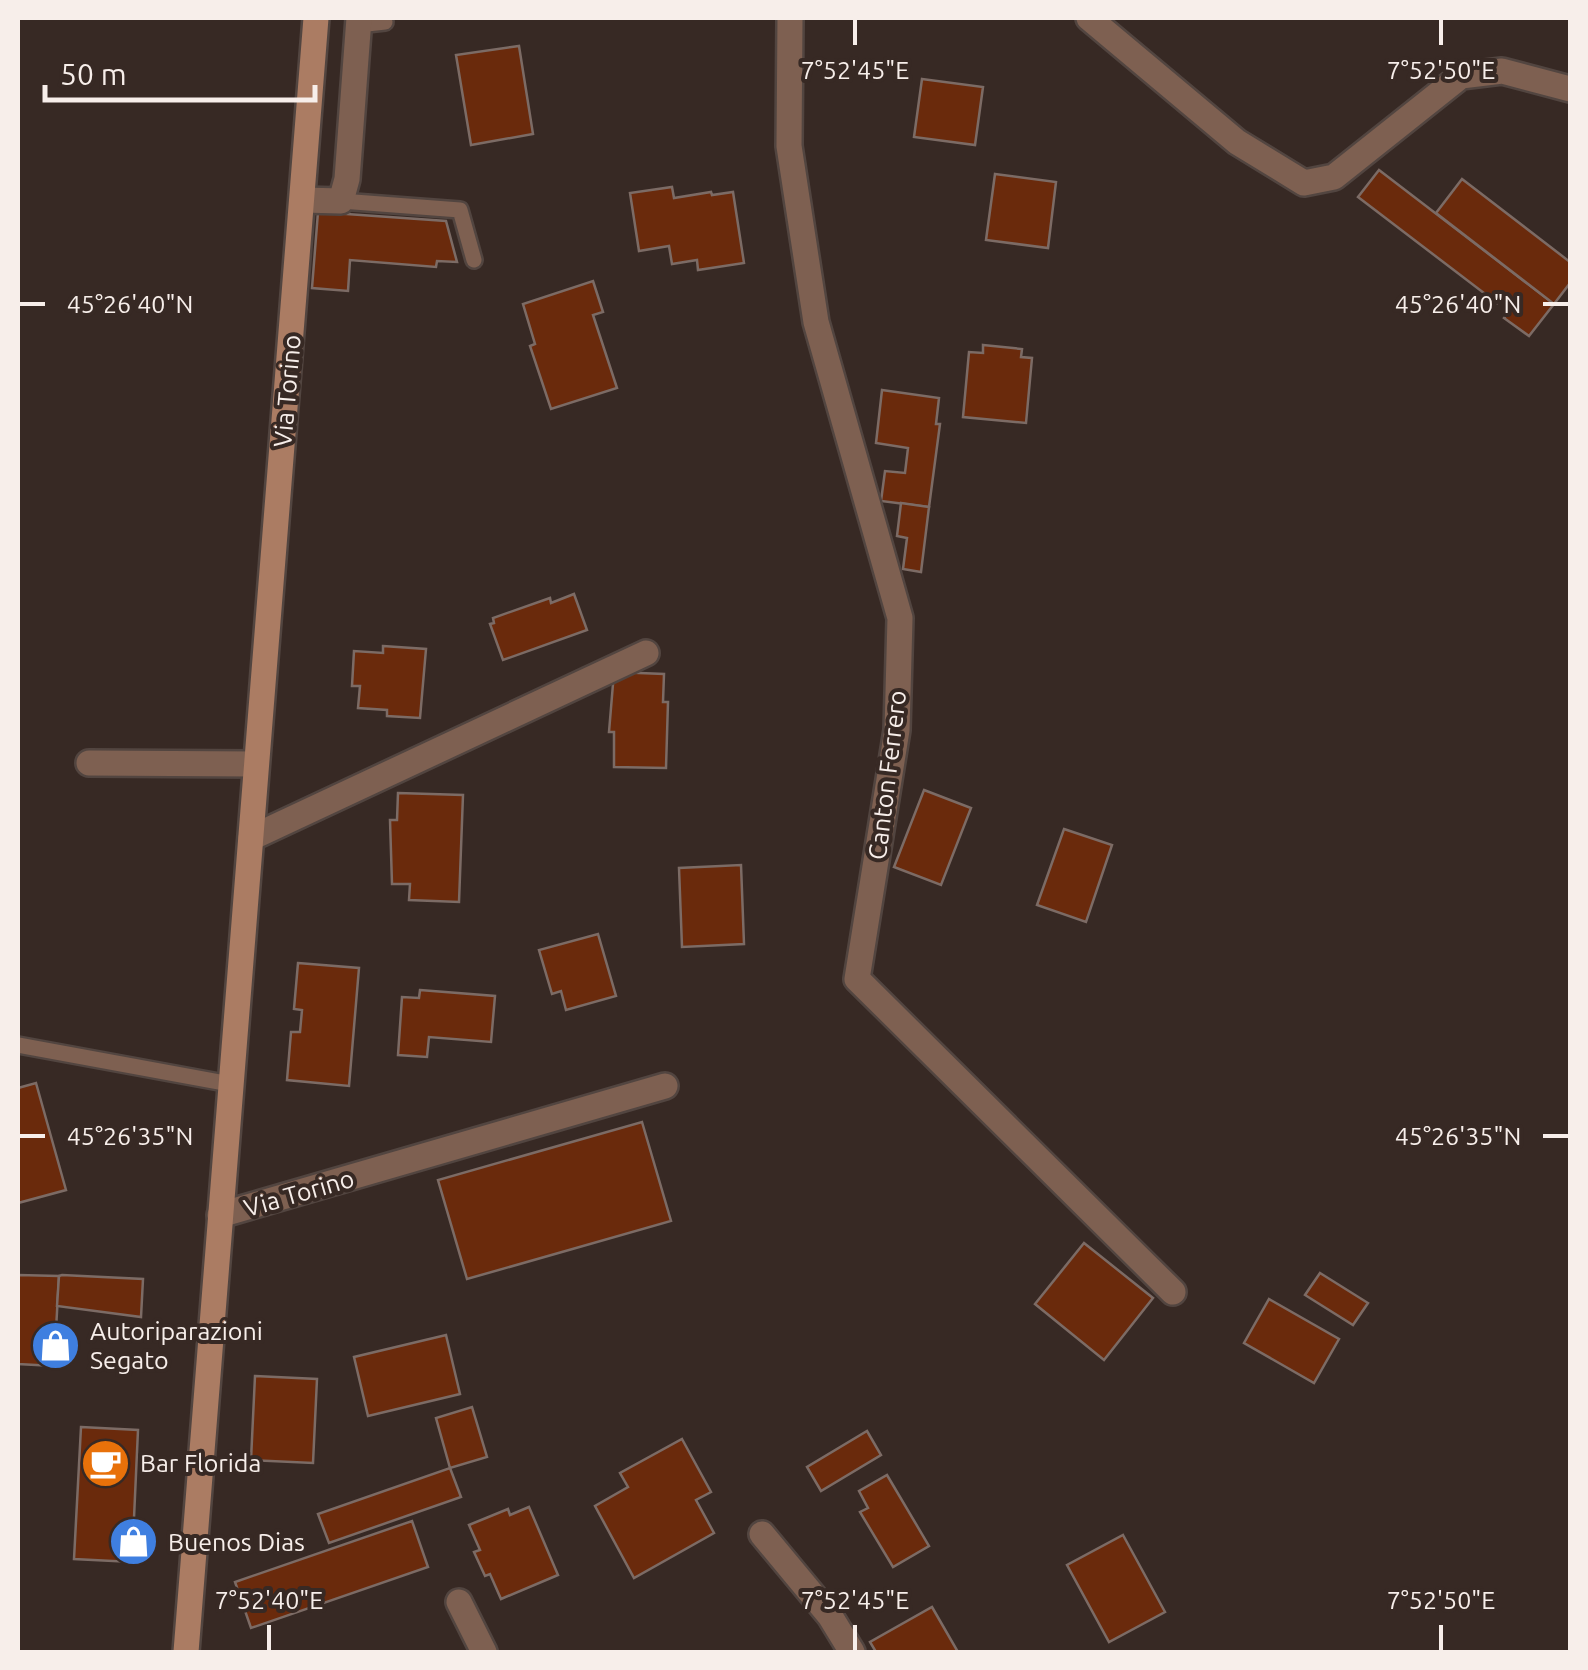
<svg xmlns="http://www.w3.org/2000/svg" width="1588" height="1670" font-family="Ubuntu,sans-serif">
	<rect width="100%" height="100%" fill="#372924"/>
	<!-- building -->
	<g fill="#6a2a0c" stroke="#7c6b65" stroke-width="2.5">
		<path d="M519 46 533 134 471 145 456 55Z"/>
		<path d="M922 79 983 87 975 145 914 137Z"/>
		<path d="M1379 170 1554 304 1529 336 1504 318 1513 306 1501 297 1497 303 1358 197Z"/>
		<path d="M995 174 1056 182 1048 248 986 240Z"/>
		<path d="M1462 179 1570 262V283L1554 304 1436 213Z"/>
		<path d="M672 187 674 198 711 192 712 195 733 192 744 263 698 270 697 260 672 264 669 246 639 251 630 193Z"/>
		<path d="M318 212 446 221 457 262 437 261 436 267 350 260 348 291 312 288Z"/>
		<path d="M593 281 603 312 593 315 617 388 551 409 530 346 535 344 523 304Z"/>
		<path d="M983 345 1022 349 1021 357 1032 358 1026 423 963 417 969 352 983 353Z"/>
		<path d="M882 390 939 398 936 424H940L929 507 881 501 885 471 905 473 908 448 876 443Z"/>
		<path d="M901 503 929 507 921 572 903 569 907 538 897 536Z"/>
		<path d="M574 594 587 630 503 660 490 624 494 623 493 618 550 598 551 603Z"/>
		<path d="M383 646 426 649 420 718 387 716V710L358 708 360 686H352L354 651 383 653Z"/>
		<path d="M614 672 664 674 663 702H668L666 768 614 767V732H609Z"/>
		<path d="M924 790 971 808 941 885 894 867Z"/>
		<path d="M398 793 463 795 459 902 409 900 410 884H392L390 820H397Z"/>
		<path d="M1064 829 1112 845 1086 922 1037 905Z"/>
		<path d="M741 865 744 944 682 947 679 868Z"/>
		<path d="M598 934 616 996 566 1010 561 991 552 994 539 950Z"/>
		<path d="M298 963 359 968 349 1086 287 1080 291 1032H300L302 1010 294 1009Z"/>
		<path d="M420 990 495 996 491 1042 429 1037 427 1057 398 1055 402 997 419 998Z"/>
		<path d="M36 1083 66 1190 18 1203V1088Z"/>
		<path d="M642 1122 671 1221 467 1279 438 1180Z"/>
		<path d="M1084 1243 1153 1298 1104 1360 1035 1304Z"/>
		<path d="M1320 1273 1368 1303 1353 1325 1305 1295Z"/>
		<path d="M18 1275 59 1276 54 1366 18 1364Z"/>
		<path d="M62 1275 143 1279 141 1317 57 1306 59 1276Z"/>
		<path d="M1269 1299 1339 1339 1314 1383 1244 1343Z"/>
		<path d="M446 1335 460 1394 368 1416 354 1357Z"/>
		<path d="M255 1376 317 1379 313 1463 251 1460Z"/>
		<path d="M472 1407 487 1457 450 1468 436 1418Z"/>
		<path d="M81 1427 138 1430 132 1562 74 1559Z"/>
		<path d="M867 1431 881 1455 821 1491 807 1467Z"/>
		<path d="M682 1439 711 1492 696 1500 714 1533 634 1578 595 1506 628 1487 620 1473Z"/>
		<path d="M450 1468 461 1497 329 1543 318 1514Z"/>
		<path d="M887 1475 929 1546 893 1567 860 1512 868 1508 859 1491Z"/>
		<path d="M529 1507 558 1575 501 1599 490 1574 485 1576 474 1552 480 1550 469 1525 508 1509 510 1515Z"/>
		<path d="M412 1521 428 1567 251 1628 235 1582Z"/>
		<path d="M1123 1535 1165 1612 1109 1642 1067 1565Z"/>
		<path d="M932 1607 958 1652H876L870 1642Z"/>
	</g>
	<g fill="none" stroke-linecap="round" stroke-linejoin="round">
		<defs>
			<g id="lane">
				<path d="M358 25 385 22"/>
				<path d="M341 201 460 210 474 260"/>
				<path d="M18 1045 230 1084"/>
			</g>
			<g id="street">
				<path d="M790 18 789 146 816 322 900 618 897 730 857 979 1173 1292"/>
				<path d="M1089 18 1237 142 1304 183 1334 177 1461 76 1502 71 1570 89"/>
				<path d="M303 200 341 201 347 179 359 18"/>
				<path d="M89 763 256 764"/>
				<path d="M251 838 646 653"/>
				<path d="M220 1215 665 1086"/>
				<path d="M762 1534 830 1616 852 1652"/>
				<path d="M459 1602 484 1652"/>
			</g>
			<path id="secondary" d="M186 1652 316 18"/>
		</defs>
		<!-- lane casing -->
		<use href="#lane" stroke="#524540" stroke-width="20"/>
		<!-- street casing -->
		<use href="#street" stroke="#524540" stroke-width="30"/>
		<!-- secondary casing -->
		<use href="#secondary" stroke="#524540" stroke-width="30"/>
		<!-- lane -->
		<use href="#lane" stroke="#7e6051" stroke-width="15"/>
		<!-- street -->
		<use href="#street" stroke="#7e6051" stroke-width="25"/>
		<!-- secondary -->
		<use href="#secondary" stroke="#ab7c63" stroke-width="25"/>
	</g>
	<!-- ticks -->
	<path fill="none" stroke="#f7eeea" stroke-width="4" d="M855 20V45M1441 20V45M20 304H45M1543 304H1568M20 1136H45M1543 1136H1568M269 1625V1650M855 1625V1650M1441 1625V1650"/>
	<!-- icons -->
	<defs>
		<symbol id="shop-disc" viewBox="-11 -11 22 22"><circle r="9.5" fill="#3f7fe0" stroke="#372924"/><path d="M-5-2.5h2.3a2.7 3.5 0 0 1 5.4 0H5L5.5 6h-11ZM-1.5-2.5h3a1.5 2.3 0 0 0-3 0Z" fill="#fff"/></symbol>
		<symbol id="cafe-disc" viewBox="-11 -11 22 22"><circle r="9.5" fill="#e8710a" stroke="#372924"/><path d="M-5.5-4.5H6V0H3Q3 3.5 0 3.5H-2.5Q-5.5 3.5-5.5 0ZM3-3.2v2h1.7v-2ZM-6 4.5H4V6H-6Z" fill="#fff"/></symbol>
	</defs>
	<g fill-rule="evenodd">
		<use href="#shop-disc" x="28" y="1318" width="55" height="55"/>
		<use href="#cafe-disc" x="78" y="1436" width="55" height="55"/>
		<use href="#shop-disc" x="106" y="1514" width="55" height="55"/>
	</g>
	<g text-anchor="middle" stroke-width="8" stroke-linejoin="round" paint-order="stroke">
		<!-- street labels -->
		<g font-size="25" fill="#f7eeea" stroke="#372924">
			<text transform="translate(287 391) rotate(-85)" y="9">Via Torino</text>
			<text transform="translate(887 775) rotate(-83)" y="9">Canton Ferrero</text>
			<text transform="translate(299 1193) rotate(-16)" y="9">Via Torino</text>
		</g>
		<!-- poi labels -->
		<g font-size="25" fill="#f7eeea" stroke="#372924" text-anchor="start">
			<text x="90" y="1340">Autoriparazioni<tspan x="90" dy="29">Segato</tspan></text>
			<text x="140" y="1472">Bar Florida</text>
			<text x="168" y="1551">Buenos Dias</text>
		</g>
	</g>
	<g font-size="25" text-anchor="middle" fill="#f7eeea" stroke="#372924" stroke-width="8" stroke-linejoin="round" paint-order="stroke">
		<text x="855" y="79">7°52'45"E</text>
		<text x="1441" y="79">7°52'50"E</text>
		<text x="130" y="313">45°26'40"N</text>
		<text x="1458" y="313">45°26'40"N</text>
		<text x="130" y="1145">45°26'35"N</text>
		<text x="1458" y="1145">45°26'35"N</text>
		<text x="269" y="1609">7°52'40"E</text>
		<text x="855" y="1609">7°52'45"E</text>
		<text x="1441" y="1609">7°52'50"E</text>
	</g>
	<!-- border -->
	<rect width="1588" height="1670" fill="none" stroke="#f7eeea" stroke-width="40"/>
	<!-- scale -->
	<path d="M45 85v15h270v-15" fill="none" stroke="#f7eeea" stroke-width="5"/>
	<text x="60" y="85" font-size="30" fill="#f7eeea" stroke="#372924" stroke-width="8" paint-order="stroke">50 m</text>
</svg>
